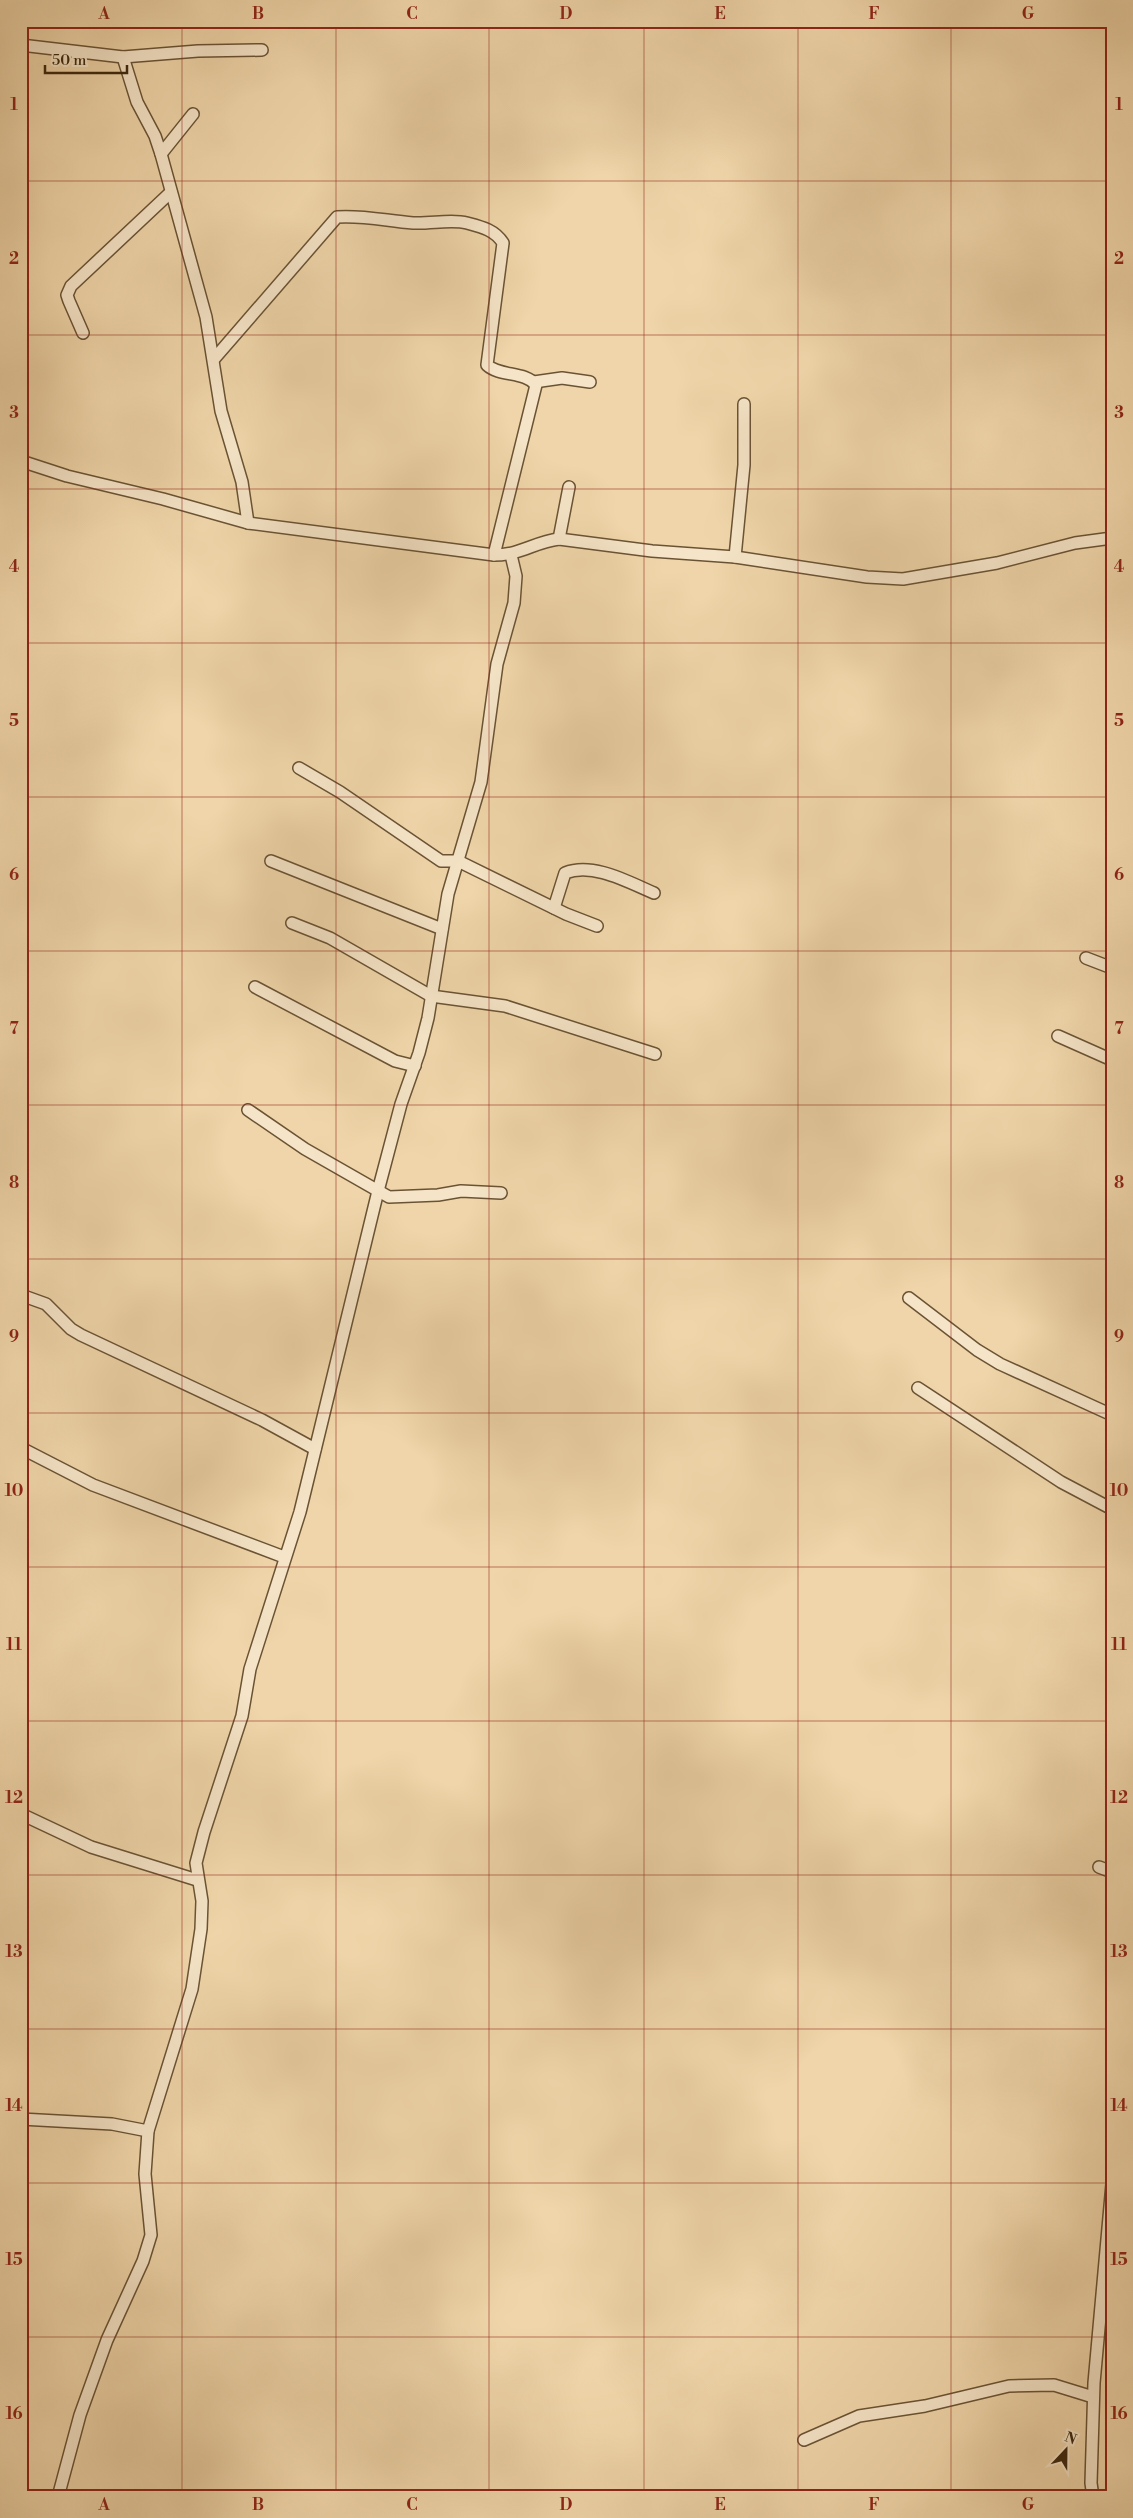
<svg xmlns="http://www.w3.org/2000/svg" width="1133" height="2518" font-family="'Libre Bodoni',serif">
	<rect width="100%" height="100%" fill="#efd5a9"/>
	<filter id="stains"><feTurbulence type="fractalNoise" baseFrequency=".004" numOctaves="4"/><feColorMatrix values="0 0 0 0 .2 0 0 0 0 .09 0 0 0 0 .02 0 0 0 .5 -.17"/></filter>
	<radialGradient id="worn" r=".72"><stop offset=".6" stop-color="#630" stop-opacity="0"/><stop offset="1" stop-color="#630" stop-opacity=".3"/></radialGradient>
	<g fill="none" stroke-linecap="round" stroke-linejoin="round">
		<defs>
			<g id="minor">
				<path d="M21 45 123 57 198 51 262 50"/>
				<path d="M123 57 137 102 155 136 161 154 206 317 221 411 242 482 248 523"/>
				<path d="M161 154 193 114"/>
				<path d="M83 333 69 301 67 295 71 286 171 192"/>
				<path d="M214 359 337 217C363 215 387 221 413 223 431 224 451 219 467 223 482 227 495 230 503 243L487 365C500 377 525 371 536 385L494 555"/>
				<path d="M534 382 562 378 590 382"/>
				<path d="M21 461 67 476 163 499 248 523 494 555C521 555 534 542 559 539L652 551 735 557 867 577 903 579 997 563 1075 543 1112 538"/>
				<path d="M559 539 569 487"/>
				<path d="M735 557 744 465V404"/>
				<path d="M299 768 340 792 441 861H458L566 914 597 926"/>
				<path d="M271 861 442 929"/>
				<path d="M554 908 565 873C593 862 628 882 654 893"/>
				<path d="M292 923 330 938 431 996 505 1006 655 1054"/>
				<path d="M1086 958 1112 968"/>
				<path d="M255 987 395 1061 415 1066"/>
				<path d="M1058 1036 1112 1060"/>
				<path d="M248 1110 305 1149 389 1197 438 1195 461 1191 501 1193"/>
				<path d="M21 1295 46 1304 71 1329 81 1335 262 1420 315 1449"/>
				<path d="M909 1298 977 1350 1000 1364 1112 1415"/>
				<path d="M918 1388 1061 1482 1112 1509"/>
				<path d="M21 1448 93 1485 284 1557"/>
				<path d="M21 1814 91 1847 197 1880"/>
				<path d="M1099 1867 1112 1872"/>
				<path d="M21 2119 112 2124 148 2131"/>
				<path d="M804 2440 859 2416 925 2406 1009 2386 1054 2385 1093 2397"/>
				<path d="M58 2497 80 2415 107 2340 143 2261 151 2235 145 2174 148 2131 192 1989 201 1929 202 1901 196 1863 204 1832 242 1716 250 1669 300 1512 378 1191 401 1104 419 1053 428 1018 448 894 481 782 497 664 514 603 516 576 511 555"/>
				<path d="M1093 2497 1091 2483 1094 2383 1112 2184"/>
			</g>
		</defs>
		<!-- minor casing -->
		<use href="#minor" stroke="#6a5334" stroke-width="14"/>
		<!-- minor -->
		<use href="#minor" stroke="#f5e4c7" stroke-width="11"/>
	</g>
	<!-- grid -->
	<path fill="none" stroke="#8f2418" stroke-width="1" stroke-opacity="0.55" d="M182 21V2497M336 21V2497M489 21V2497M644 21V2497M798 21V2497M951 21V2497M21 181H1112M21 335H1112M21 489H1112M21 643H1112M21 797H1112M21 951H1112M21 1105H1112M21 1259H1112M21 1413H1112M21 1567H1112M21 1721H1112M21 1875H1112M21 2029H1112M21 2183H1112M21 2337H1112"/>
	<!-- margin -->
	<rect width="1133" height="2518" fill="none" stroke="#efd5a9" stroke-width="55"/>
	<!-- north arrow -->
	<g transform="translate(1066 2450) rotate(22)" stroke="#f5e4c7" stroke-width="4" paint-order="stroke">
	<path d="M0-4L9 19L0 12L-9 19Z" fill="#3d280d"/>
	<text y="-8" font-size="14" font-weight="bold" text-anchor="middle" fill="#3d280d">N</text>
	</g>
	<!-- scale -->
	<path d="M45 65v8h82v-8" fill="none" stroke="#3d280d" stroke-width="2.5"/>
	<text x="52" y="65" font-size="15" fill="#3d280d" stroke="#f5e4c7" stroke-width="4" paint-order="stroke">50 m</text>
	<rect x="28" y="28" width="1078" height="2462" fill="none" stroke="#8f2418" stroke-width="2"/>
	<g font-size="16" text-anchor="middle" font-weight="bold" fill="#8f2418">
		<text x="104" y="19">A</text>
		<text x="258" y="19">B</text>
		<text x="412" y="19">C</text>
		<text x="566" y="19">D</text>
		<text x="720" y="19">E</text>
		<text x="874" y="19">F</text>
		<text x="1028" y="19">G</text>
		<text x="14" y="110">1</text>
		<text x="1119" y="110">1</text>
		<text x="14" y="264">2</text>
		<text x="1119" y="264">2</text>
		<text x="14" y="418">3</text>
		<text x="1119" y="418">3</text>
		<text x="14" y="572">4</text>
		<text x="1119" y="572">4</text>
		<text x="14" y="726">5</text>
		<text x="1119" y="726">5</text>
		<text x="14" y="880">6</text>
		<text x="1119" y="880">6</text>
		<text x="14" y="1034">7</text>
		<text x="1119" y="1034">7</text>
		<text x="14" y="1188">8</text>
		<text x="1119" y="1188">8</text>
		<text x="14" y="1342">9</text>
		<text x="1119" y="1342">9</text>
		<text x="14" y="1496">10</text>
		<text x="1119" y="1496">10</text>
		<text x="14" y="1650">11</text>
		<text x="1119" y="1650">11</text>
		<text x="14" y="1803">12</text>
		<text x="1119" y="1803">12</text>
		<text x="14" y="1957">13</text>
		<text x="1119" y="1957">13</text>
		<text x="14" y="2111">14</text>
		<text x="1119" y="2111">14</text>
		<text x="14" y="2265">15</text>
		<text x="1119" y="2265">15</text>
		<text x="14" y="2419">16</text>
		<text x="1119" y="2419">16</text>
		<text x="104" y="2510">A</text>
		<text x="258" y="2510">B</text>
		<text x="412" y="2510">C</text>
		<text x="566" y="2510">D</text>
		<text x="720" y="2510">E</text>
		<text x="874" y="2510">F</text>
		<text x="1028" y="2510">G</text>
	</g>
	<rect width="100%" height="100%" filter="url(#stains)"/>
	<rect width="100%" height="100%" fill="url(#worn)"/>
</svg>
